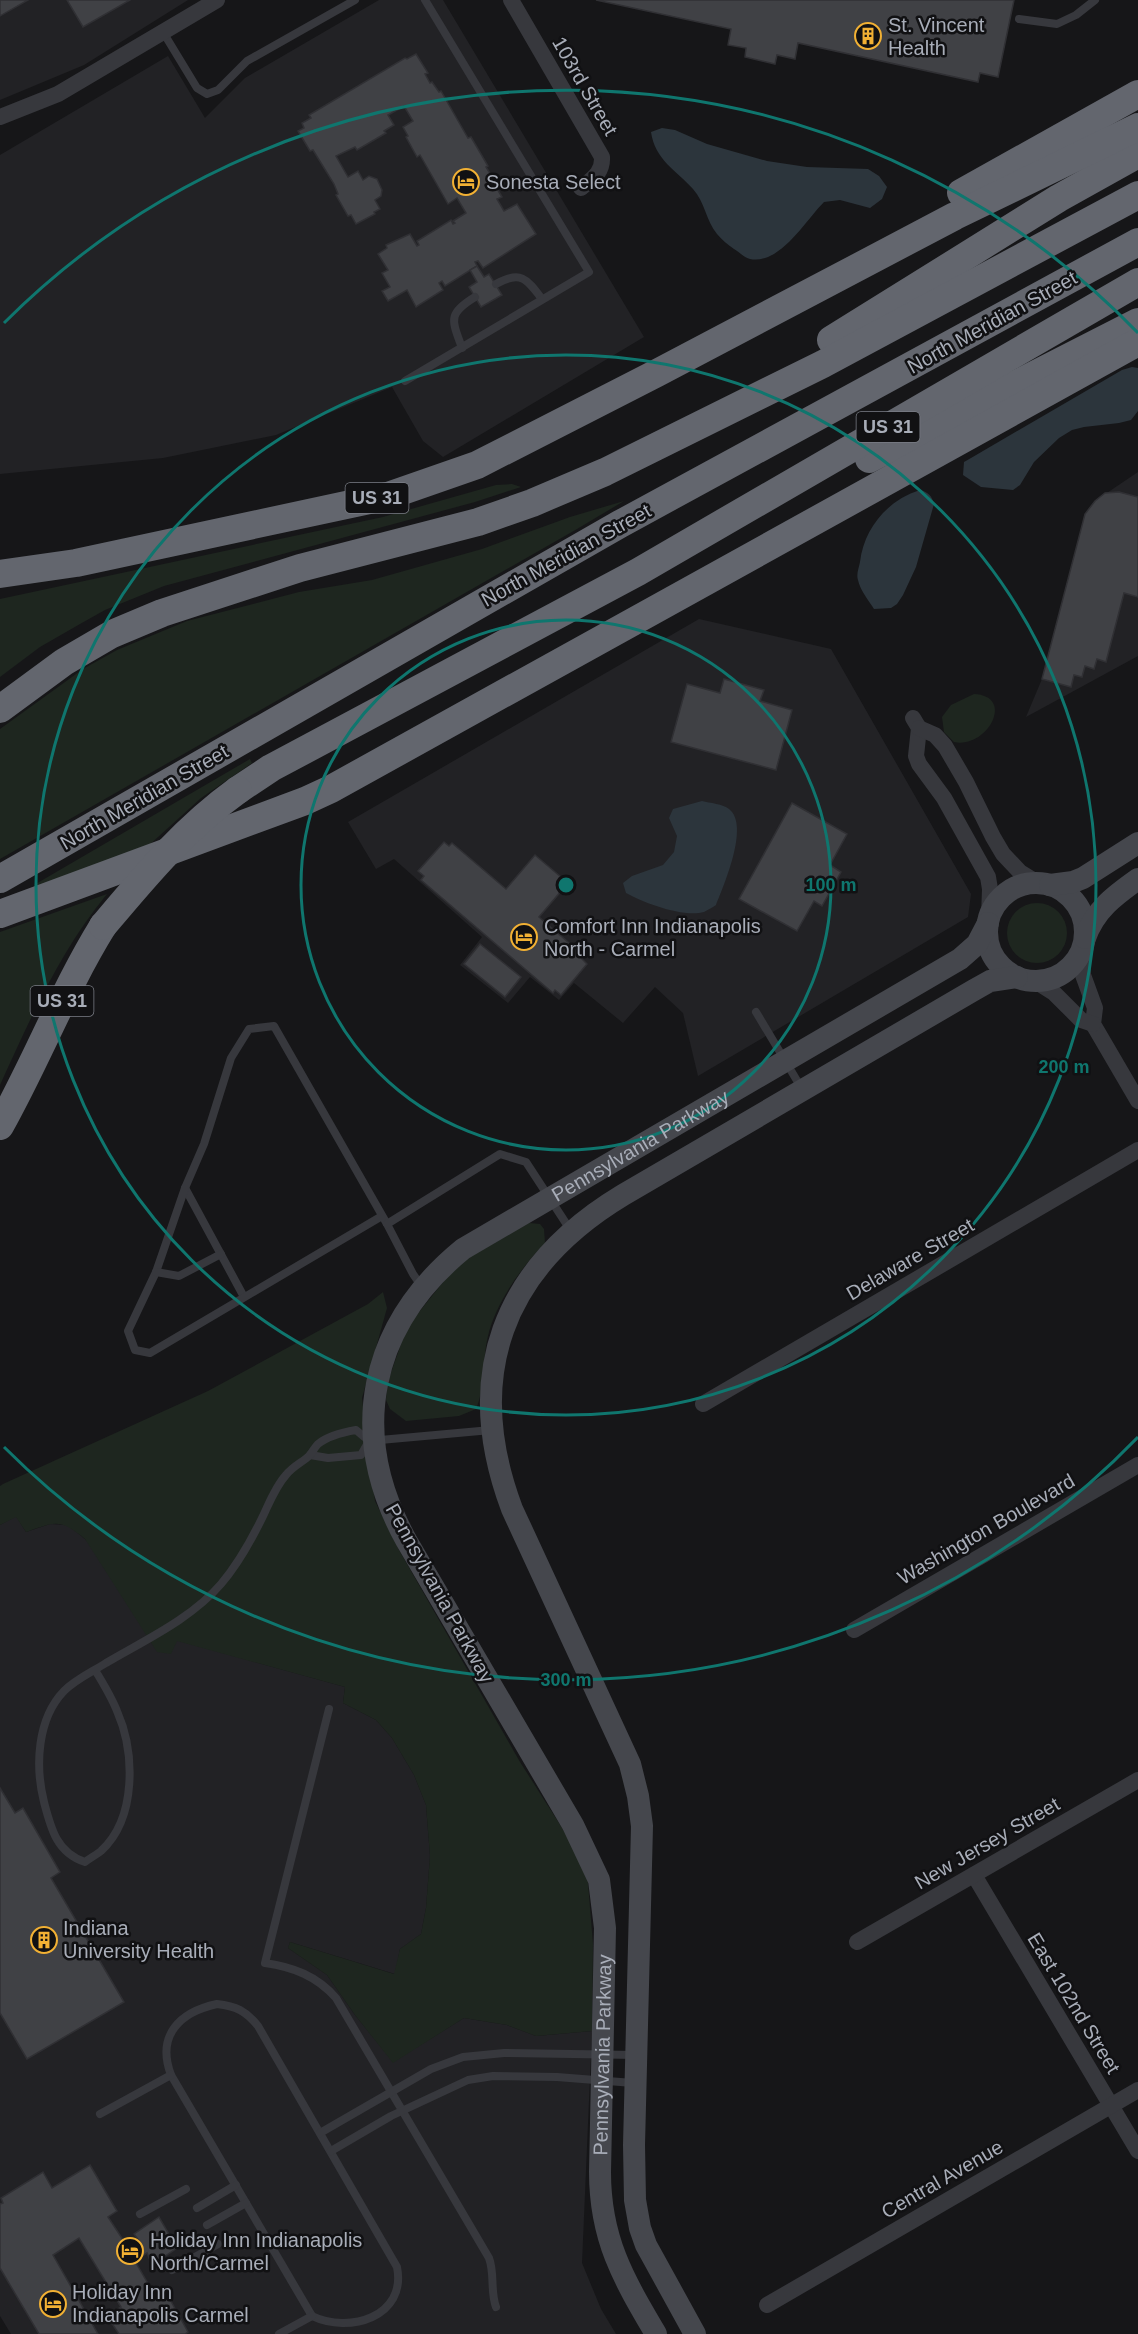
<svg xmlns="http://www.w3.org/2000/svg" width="1138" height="2334" font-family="Arial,sans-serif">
	<rect width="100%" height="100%" fill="#161618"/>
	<!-- built -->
	<g fill="#222225">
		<path d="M0 0H188L84 65 0 100Z"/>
		<path d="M379 0H443L644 337 443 457 423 441 392 387 276 435 163 458 0 474V155L168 56 205 118 245 78Z"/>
		<path d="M1138 472V656L1026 717 1042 679 1085 514 1095 501Z"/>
		<path d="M699 619 831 649 971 894 968 917 698 1076 683 1013 655 987 623 1023 574 983 559 1000 530 977 508 1003 460 965 482 937 394 859 376 869 348 822Z"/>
		<path d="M16 1516 26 1532 50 1524 68 1525 85 1539 176 1640 345 1687 343 1703 376 1720 392 1738 414 1775 426 1805 430 1856 426 1908 421 1934 400 1949 395 1974 290 1942 288 1948 327 1975 355 2015 393 2062 464 2018 507 2025 536 2036 592 2031 582 2263 601 2309 616 2334H11L0 2316V1525Z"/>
	</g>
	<!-- green -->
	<g fill="#1e261f">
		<path d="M512 484 521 487 475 502 164 586 105 610 80 624 40 647 0 677V599L383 517 496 485Z"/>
		<path d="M624 501 577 529 0 859V729L83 669 117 650 187 621 299 592 372 580 482 549 570 517Z"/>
		<path d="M974 694C1016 696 987 749 954 742L944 732 942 717 951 705Z"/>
		<path d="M250 759 252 763 201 798 147 847 37 887 34 885Z"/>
		<path d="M107 894C60 951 31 1017 0 1085V932Z"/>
		<circle cx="1037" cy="933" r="30"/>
		<path d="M529 1223 540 1224 544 1229 545 1243C521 1268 496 1302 488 1336 482 1360 486 1386 476 1409L459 1416 406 1421 390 1409 386 1400 387 1384 407 1327 448 1276 470 1257Z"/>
		<path d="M383 1292 387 1308 362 1398 375 1501 399 1550 520 1762 580 1856 587 1871 593 1944 592 2031 536 2036 507 2025 464 2018 393 2063 355 2015 327 1975 288 1948 290 1942 394 1974 400 1949 421 1934 426 1908 430 1856 426 1805 414 1775 392 1738 376 1720 343 1703 345 1687 177 1641 171 1654 157 1652 85 1539C60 1518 55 1522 26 1532L16 1517 0 1525V1486L3 1484 208 1391 368 1304Z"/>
	</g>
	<!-- water -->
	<g fill="#2c353c">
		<path d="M662 128 675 130 707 144 767 161 807 167 868 169 879 176 887 187 882 199 870 208 840 200 824 202C805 221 780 265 750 259 745 258 739 252 734 249 728 245 722 240 717 234 706 221 705 202 693 189 676 170 655 160 651 132Z"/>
		<path d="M1132 367 1138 368V411L1131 420 1119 423 1084 427 1072 430 1059 438 1034 462 1020 485 1013 490 981 487 963 475 964 462 971 458 1122 370Z"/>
		<path d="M920 490C928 492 932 496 934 504L916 567 903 595 897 604 891 608 874 609C869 601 860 590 858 580 856 575 859 567 860 562 864 528 888 500 920 490Z"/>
		<path d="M702 801C710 803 723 804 729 809 750 825 724 885 716 905 713 907 708 910 704 912 684 918 644 903 626 893L623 883 632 876 663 865 674 852 677 836 669 818 673 809Z"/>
	</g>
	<!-- building -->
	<g fill="#404145" stroke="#303034" stroke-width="1.5">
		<path d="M0 0H28L0 16Z"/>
		<path d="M67 0H130L83 27Z"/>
		<path d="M596 0H1014L998 77 980 73 978 82 798 43 795 59 777 55 775 64 745 57 746 48 728 45 731 29Z"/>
		<path d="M416 54 428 73 425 74 430 83 432 82 439 92 441 91 468 138 471 137 488 166 486 167 498 186 496 187 502 197 497 199 504 211 517 204 536 234 483 268 478 261 475 262 477 266 445 286 442 281 439 283 443 290 416 307 407 290 388 301 382 291 390 287 382 273 388 270 378 254 387 248 386 245 410 234 417 246 419 245 417 241 451 220 453 224 455 223 453 221 466 213 457 198 448 204 420 155 417 157 406 137 408 136 403 127 413 121 404 106 388 115 394 125 384 131 386 133 357 150 355 147 336 156 348 177 358 171 363 180 369 176 377 179 382 190 381 196 375 200 380 209 374 212 375 214 356 224 351 215 348 216 336 195 338 194 334 184 313 150 310 151 298 131 304 128 302 123 311 118 309 115 405 58 407 59Z"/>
		<path d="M477 266 484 277 489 274 502 295 481 307 469 287 477 282 470 270Z"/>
		<path d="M1119 492 1138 497V597L1124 593 1106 662 1097 659 1094 669 1085 666 1082 677 1074 675 1071 687 1042 679 1085 514 1095 501 1105 493Z"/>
		<path d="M724 679 764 690 760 701 792 710 776 770 671 742 687 684 720 693Z"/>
		<path d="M792 803 847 834 830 865 841 872 822 906 814 901 797 931 739 899Z"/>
		<path d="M444 842 449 846 452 843 506 889 535 855 568 883 539 917 584 956 582 959 587 964 561 995 555 990 553 993 421 880 424 876 418 871Z"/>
		<path d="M480 944 521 977 505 997 464 964Z"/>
		<path d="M0 1788 15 1813 23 1808 60 1872 51 1878 124 2002 27 2059 0 2013Z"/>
		<path d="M90 2165 117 2211 108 2217 129 2249 140 2242 134 2234 159 2217 177 2248 152 2265 147 2253 135 2261 154 2294 163 2287 188 2332 185 2334H119L107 2316 121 2307 79 2238 53 2255 98 2334H39L0 2268V2204L3 2203 1 2198 43 2172 52 2188Z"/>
	</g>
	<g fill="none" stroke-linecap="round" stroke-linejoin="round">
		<!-- service -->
		<g stroke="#37383d" stroke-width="8">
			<path d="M1019 19 1057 24 1076 15 1095 0"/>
			<path d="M163 32 197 88 207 94 218 90 247 61 355 0"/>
			<path d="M496 284C521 270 527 279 542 299"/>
			<path d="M462 348C452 320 447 314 475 297"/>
			<path d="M405 381 589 272 425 0"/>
			<path d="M756 1012 802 1089"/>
			<path d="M185 1188 244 1297"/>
			<path d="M382 1216 150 1353 135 1350 128 1331 156 1272 185 1188 204 1144 231 1058 249 1029 274 1026 387 1224 413 1274 422 1287"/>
			<path d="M387 1224 500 1154 526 1162 571 1231"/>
			<path d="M156 1272 179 1276 221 1254"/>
			<path d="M310 1455 328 1458 361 1455 369 1441"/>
			<path d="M95 1670C103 1683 111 1696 117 1711 135 1752 137 1818 101 1851 96 1855 90 1858 85 1862 57 1853 51 1829 44 1802 35 1766 37 1719 64 1691 76 1679 92 1672 106 1663 145 1640 191 1619 221 1584 239 1563 252 1539 264 1514 270 1501 276 1486 286 1475 293 1466 303 1462 310 1455 313 1451 315 1447 318 1444 329 1435 344 1432 356 1430L369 1441 491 1430"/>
			<path d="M329 1709 265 1963C293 1967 317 1976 336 1998L489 2258C495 2274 490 2291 496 2307"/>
			<path d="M217 2004C236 2006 246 2011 258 2026L397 2267C407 2317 349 2334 312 2316L171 2075C156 2035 180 2012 217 2004Z"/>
			<path d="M100 2114 171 2075"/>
			<path d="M320 2133 431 2069 463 2057 504 2053 636 2055"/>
			<path d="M331 2151 391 2116 468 2080 493 2076 557 2077 633 2083"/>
			<path d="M197 2208 236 2185"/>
			<path d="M140 2214 186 2189"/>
			<path d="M207 2225 246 2203"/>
			<path d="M172 2270 218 2244"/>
			<path d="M279 2334 312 2316"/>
		</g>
		<!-- minor -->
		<g stroke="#37383d" stroke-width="16">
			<path d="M511 0 602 157C603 173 592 179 581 188"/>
			<path d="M0 117 58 94 217 0"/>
			<path d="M913 718 919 728 916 756 919 764 944 798 988 877 990 889 989 917"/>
			<path d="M919 728 935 735 945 746 966 782 993 837 1003 854 1020 872 1038 883"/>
			<path d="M1082 951 1083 975 1095 1008 1093 1024 1138 1101"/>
			<path d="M1035 981 1054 993 1081 1020 1093 1024"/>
			<path d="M703 1404 1138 1150"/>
			<path d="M854 1630 1138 1465"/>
			<path d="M974 1875 1138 2151"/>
			<path d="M857 1942 1138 1780"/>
			<path d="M767 2305 1138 2090"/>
		</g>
		<!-- secondary -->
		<g stroke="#45474d" stroke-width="22">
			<circle cx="1036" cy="932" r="49"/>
			<path d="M1050 885 1073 882 1083 878 1138 843"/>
			<path d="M1085 938C1095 910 1114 896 1138 879"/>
			<path id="s1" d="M656 2334C623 2278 600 2239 600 2172L605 1928 599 1880 573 1825 406 1540C347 1433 369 1326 463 1249L960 959 977 944 988 923"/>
			<path d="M695 2334 646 2245 640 2228 635 2200 634 2145 642 1826 638 1796 630 1764 512 1509C462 1376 502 1268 623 1195L974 990 990 981 1017 977"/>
		</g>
		<!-- motorway -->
		<g stroke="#63666e" stroke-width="28">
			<path d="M961 193 1138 94"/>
			<path d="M831 340 1059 198 1138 154"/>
			<path d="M869 459 1138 322"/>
			<path d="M0 574 76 563 388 496 477 465 657 373 955 216 1138 127"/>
			<path d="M0 709 64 662 112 634 162 613 300 568 478 522 532 503 605 472 823 364 1138 195"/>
			<path d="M238 790 271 768 638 572 1138 282"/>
			<path d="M0 879 620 524 1138 242"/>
			<path d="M0 914 305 801 331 789 1138 342"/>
			<path d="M0 1126C37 1060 64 989 103 926"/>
		</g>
		<!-- motorway-bridge -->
		<path stroke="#63666e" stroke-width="28" d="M103 926C145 876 185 828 238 790"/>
	</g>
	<!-- distance rings -->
	<g fill="none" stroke="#0f766e" stroke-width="3">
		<circle cx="566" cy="885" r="265"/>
		<circle cx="566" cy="885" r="530"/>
		<path d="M1138 1437A795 795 0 0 1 4 1447M4 323A795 795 0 0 1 1138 333"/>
	</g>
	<!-- icons -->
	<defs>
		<symbol id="building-ring" viewBox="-11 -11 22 22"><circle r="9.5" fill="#111113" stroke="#f2b134" stroke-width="1.5"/><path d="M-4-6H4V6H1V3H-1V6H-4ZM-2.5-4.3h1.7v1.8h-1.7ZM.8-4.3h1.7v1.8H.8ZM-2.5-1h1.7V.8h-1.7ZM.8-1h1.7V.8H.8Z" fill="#f2b134"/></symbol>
		<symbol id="hotel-ring" viewBox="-11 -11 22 22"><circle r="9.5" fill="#111113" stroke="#f2b134" stroke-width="1.5"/><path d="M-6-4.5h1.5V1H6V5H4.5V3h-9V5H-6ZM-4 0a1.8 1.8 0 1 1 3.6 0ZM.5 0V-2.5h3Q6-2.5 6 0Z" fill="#f2b134"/></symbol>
	</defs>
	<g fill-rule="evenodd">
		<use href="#building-ring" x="853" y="21" width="30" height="30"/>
		<use href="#hotel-ring" x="451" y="167" width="30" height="30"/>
		<use href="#hotel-ring" x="509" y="922" width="30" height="30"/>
		<use href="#building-ring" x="29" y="1925" width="30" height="30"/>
		<use href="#hotel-ring" x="115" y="2236" width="30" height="30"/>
		<use href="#hotel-ring" x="38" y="2289" width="30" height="30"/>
	</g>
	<g text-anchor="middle" stroke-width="5" stroke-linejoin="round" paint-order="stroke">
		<!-- shield labels -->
		<g fill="#111113" stroke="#7b7e86" stroke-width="1.5">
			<rect x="856.5" y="412" width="63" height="30" rx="4.5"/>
			<rect x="345.5" y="483" width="63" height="30" rx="4.5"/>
			<rect x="30.5" y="986" width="63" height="30" rx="4.5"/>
		</g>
		<g font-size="18" font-weight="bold" fill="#a8adb8">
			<text x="888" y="433">US 31</text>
			<text x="377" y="504">US 31</text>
			<text x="62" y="1007">US 31</text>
		</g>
		<!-- poi labels -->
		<g font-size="20" fill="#a8adb8" stroke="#111113" text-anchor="start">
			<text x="888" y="32">St. Vincent<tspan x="888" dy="23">Health</tspan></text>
			<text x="486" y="189">Sonesta Select</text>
			<text x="544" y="933">Comfort Inn Indianapolis<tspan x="544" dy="23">North - Carmel</tspan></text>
			<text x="63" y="1935">Indiana<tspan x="63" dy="23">University Health</tspan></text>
			<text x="150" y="2247">Holiday Inn Indianapolis<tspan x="150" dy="23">North/Carmel</tspan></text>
			<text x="72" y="2299">Holiday Inn<tspan x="72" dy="23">Indianapolis Carmel</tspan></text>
		</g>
		<!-- street labels -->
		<g font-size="20" fill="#a8adb8" stroke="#111113">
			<text transform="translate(585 86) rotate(60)" y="7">103rd Street</text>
			<text transform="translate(992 322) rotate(-29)" y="7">North Meridian Street</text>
			<text transform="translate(566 555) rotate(-29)" y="7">North Meridian Street</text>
			<text transform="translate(144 797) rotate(-30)" y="7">North Meridian Street</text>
			<text dy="7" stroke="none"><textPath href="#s1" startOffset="1388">Pennsylvania Parkway</textPath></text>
			<text transform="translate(910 1259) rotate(-30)" y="7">Delaware Street</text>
			<text transform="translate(986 1529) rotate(-30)" y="7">Washington Boulevard</text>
			<text transform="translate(440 1593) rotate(61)" y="7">Pennsylvania Parkway</text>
			<text transform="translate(987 1843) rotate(-30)" y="7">New Jersey Street</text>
			<text transform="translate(1074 2003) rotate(59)" y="7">East 102nd Street</text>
			<text dy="7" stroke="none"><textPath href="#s1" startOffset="291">Pennsylvania Parkway</textPath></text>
			<text transform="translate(942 2179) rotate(-30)" y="7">Central Avenue</text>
		</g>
	</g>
	<circle cx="566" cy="885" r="9" fill="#0f766e" stroke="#111113" stroke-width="3"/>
	<g font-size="18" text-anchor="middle" font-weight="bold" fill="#0f766e" stroke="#111113" stroke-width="5" stroke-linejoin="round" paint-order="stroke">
		<text x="831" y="891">100 m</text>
		<text x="1064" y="1073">200 m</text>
		<text x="566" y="1686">300 m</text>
	</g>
</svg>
